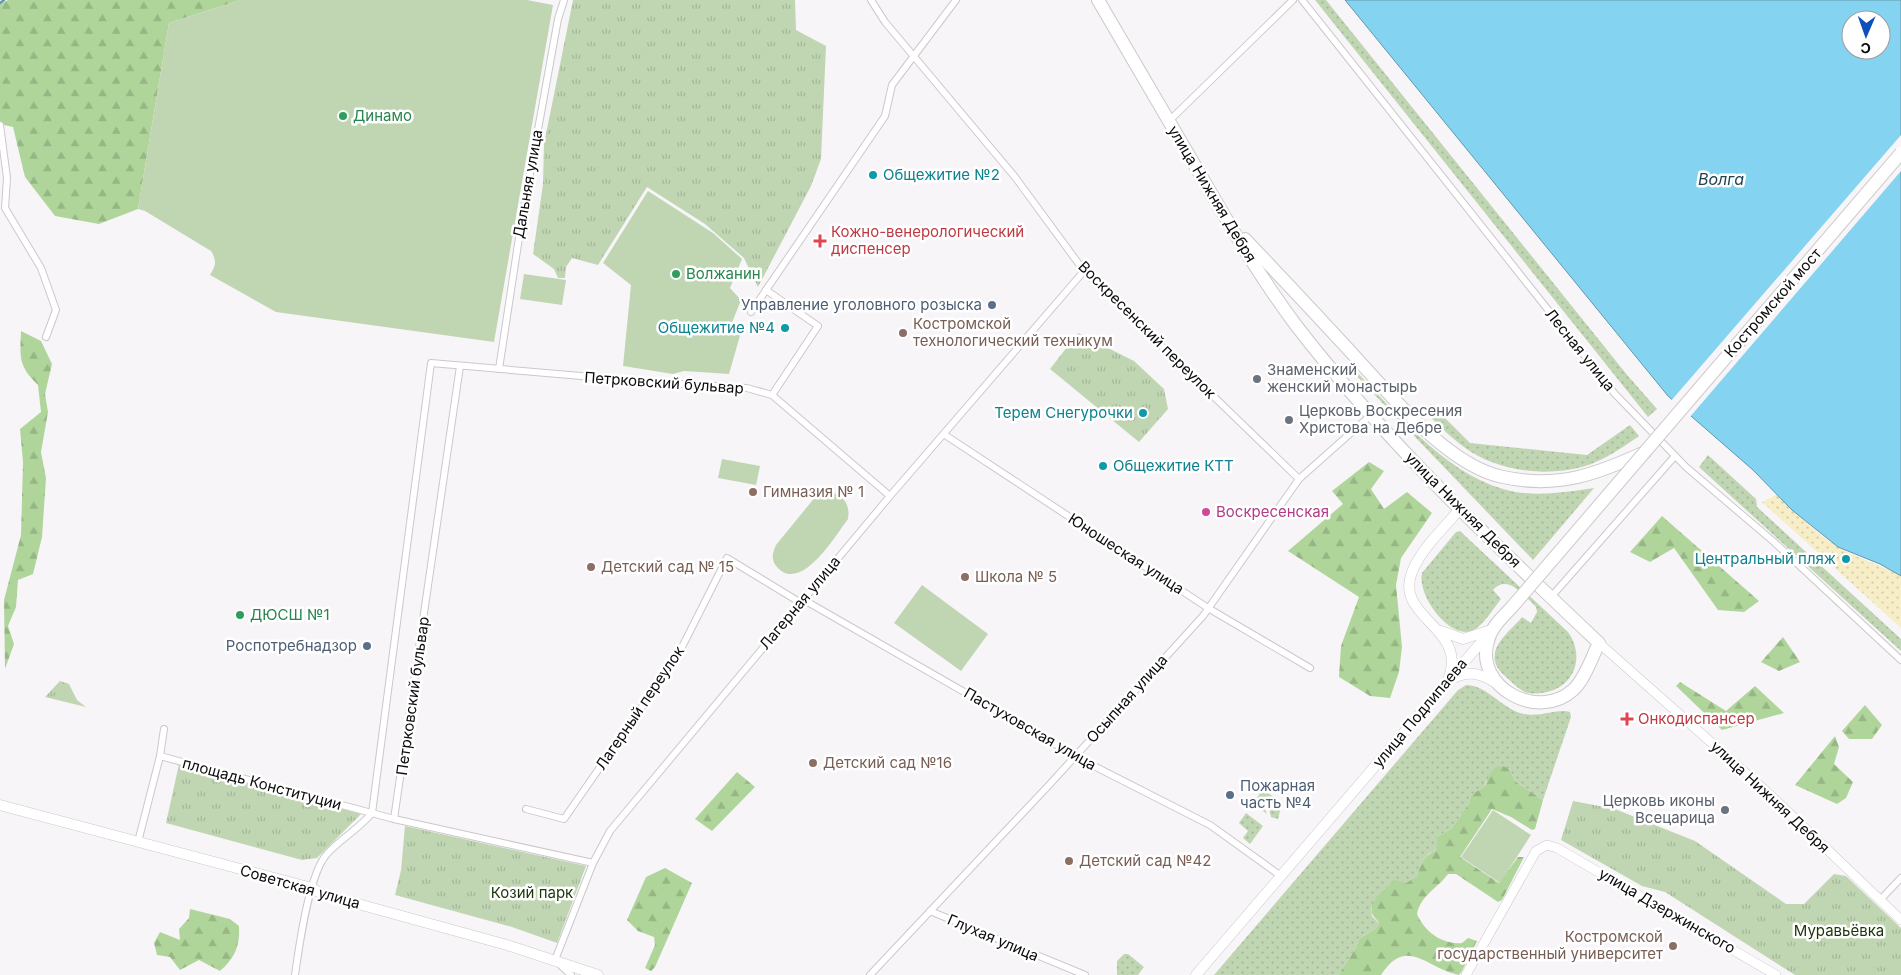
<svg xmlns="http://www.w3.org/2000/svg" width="1901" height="975" font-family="Inter,sans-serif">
	<defs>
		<pattern id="grass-dots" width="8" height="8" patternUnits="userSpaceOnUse" patternTransform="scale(1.25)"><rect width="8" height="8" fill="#c0d6b3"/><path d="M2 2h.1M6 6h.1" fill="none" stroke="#a4b699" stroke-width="1.8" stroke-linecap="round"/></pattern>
		<pattern id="forest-firs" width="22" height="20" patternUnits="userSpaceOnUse" patternTransform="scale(1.25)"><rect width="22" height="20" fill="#b0d59b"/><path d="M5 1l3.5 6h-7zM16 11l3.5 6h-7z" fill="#96b684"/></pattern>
		<pattern id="sand-dots" width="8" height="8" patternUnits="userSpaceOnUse" patternTransform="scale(1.25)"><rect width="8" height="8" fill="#f7edc7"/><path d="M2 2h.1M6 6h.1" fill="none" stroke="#d3caaa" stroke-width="1.8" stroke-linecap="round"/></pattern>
		<pattern id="park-tufts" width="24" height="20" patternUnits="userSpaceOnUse" patternTransform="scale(1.25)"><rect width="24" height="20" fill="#c0d6b3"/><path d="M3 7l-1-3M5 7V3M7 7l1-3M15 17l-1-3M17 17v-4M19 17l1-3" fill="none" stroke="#a4b699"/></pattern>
	</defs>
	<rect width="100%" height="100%" fill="#f8f5f9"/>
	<!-- grass -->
	<g fill="url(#grass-dots)">
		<path d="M1315 0H1326L1628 376 1657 409 1648 417Z"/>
		<path d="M1350 365C1393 409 1443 472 1503 489 1532 498 1565 492 1594 488L1533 560 1348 367Z"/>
		<path d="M1431 404 1470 443 1587 455 1630 425 1639 436C1622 448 1603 461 1582 467 1544 477 1496 471 1464 447 1450 437 1437 423 1424 411Z"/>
		<path d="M1708 455 1756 499 1757 507 1901 639V651L1699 467Z"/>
		<path d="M1460 531 1568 632C1586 657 1574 690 1541 693 1535 694 1528 694 1523 691 1516 687 1511 681 1505 676 1498 670 1493 663 1495 653 1497 640 1514 627 1522 617L1531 623 1537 612 1536 607C1525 596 1507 573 1493 590L1501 599C1494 608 1482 627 1472 631 1448 639 1417 595 1422 573L1456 532Z"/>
		<path d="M1466 685C1486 685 1501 707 1520 713 1538 719 1557 708 1570 712L1571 717 1543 800 1516 782 1509 769 1486 781 1485 786 1471 795 1469 803 1452 828 1437 837V850C1423 855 1421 862 1417 876L1406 883 1395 881 1371 908 1372 916 1379 923 1376 928 1359 939C1355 953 1345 962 1339 975H1214L1458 690Z"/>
		<path d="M1247 778 1282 803 1278 819 1271 817 1267 799 1261 800 1267 814 1254 804 1260 793 1244 781Z"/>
		<path d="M1246 813 1263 826 1250 844 1243 838 1248 831 1239 823Z"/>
		<path d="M1124 954H1128L1144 967 1138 975H1117V961Z"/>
	</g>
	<!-- forest -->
	<g fill="url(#forest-firs)">
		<path d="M8 0H241L169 23 138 209 99 224 55 216 25 177 13 127 0 124V4Z"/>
		<path d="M21 331 41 341 52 364 45 394 48 412 41 452 46 478 42 537 33 574 18 580 16 607 8 626 14 644 5 669 4 600 21 535 23 462 20 429 41 412 38 385C18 366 20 357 21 331Z"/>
		<path d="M1369 462 1384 471 1371 489 1384 509 1407 492 1432 513 1401 558 1396 585 1402 647 1399 672 1390 698 1370 696 1339 677 1341 646 1359 597 1288 551 1343 504 1332 491Z"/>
		<path d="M1662 516 1759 601 1744 612 1718 610 1674 548 1650 562 1630 552Z"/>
		<path d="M1783 637 1800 662 1779 671 1761 662Z"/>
		<path d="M1680 682 1726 711 1755 686 1784 713 1722 730 1676 686Z"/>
		<path d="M1865 705 1882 725 1872 739H1849L1842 731Z"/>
		<path d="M1835 736 1839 747 1834 764 1853 782 1846 798 1837 804 1795 785Z"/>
		<path d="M1503 766 1509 769 1516 782 1543 800 1535 829 1532 830 1511 817 1492 809 1460 857 1499 883 1518 857H1524L1502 900 1498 902 1456 874H1448C1437 889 1421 895 1417 914 1424 931 1442 945 1462 943L1468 938 1477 941 1462 971 1459 975C1427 969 1407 935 1381 975H1339C1345 962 1355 953 1359 939L1376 928 1379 923C1377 919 1373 917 1372 913 1368 901 1387 888 1395 880L1406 883 1417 876C1421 862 1423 856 1437 850V837L1452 828 1469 803 1471 795 1485 786 1490 773 1496 767Z"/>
		<path d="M737 772 755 787 712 831 695 819Z"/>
		<path d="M665 868 692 883 655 967 651 971 645 968 655 945 654 937 638 931 627 920 646 877Z"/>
		<path d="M190 909 230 919 239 926C240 946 235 958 220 971L199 960 180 970 170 957 157 955 154 943 160 932 180 940 179 929 189 918Z"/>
	</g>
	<!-- sand -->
	<path fill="url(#sand-dots)" d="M1778 494C1793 511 1820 537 1840 548 1859 559 1881 565 1901 576V628L1762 502Z"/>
	<!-- park -->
	<g fill="url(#park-tufts)">
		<path d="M573 0H795L796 30 826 46 821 159 811 186 758 287 744 258 705 224 647 187 598 265 572 258 566 267 565 278H558L554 269 533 254 543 184 544 144Z"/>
		<path d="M1078 333 1134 361 1164 389 1168 409 1139 442 1050 369Z"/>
		<path d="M60 681 69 684 77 700 86 707 45 697Z"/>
		<path d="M179 764 361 814 317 858 302 860 166 823Z"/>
		<path d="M1573 801 1615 809 1695 841 1786 904H1804L1834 874 1846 876 1901 928V975H1795L1665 892 1642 886 1561 840Z"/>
		<path d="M405 826 586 866 557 943 512 927 395 895 401 870Z"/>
	</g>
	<!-- pitch -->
	<g fill="#c0d6b3">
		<path d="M241 0H527L553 5 494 342 276 312 210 275C216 265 217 261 211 251L145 211 138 209 169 23Z"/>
		<path d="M648 191 713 233 742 259 730 288 741 300 731 325 741 332 729 374 684 371 673 374 623 366 631 285 603 263Z"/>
		<path d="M524 274 566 280 562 305 520 299Z"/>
		<path d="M722 459 760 466 756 485 718 478Z"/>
		<path d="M823 491C840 492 851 501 848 519 835 536 801 594 777 567 771 560 772 554 776 545L816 496Z"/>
		<path d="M922 585 988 634 961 671 894 623Z"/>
		<path d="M1493 810 1531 835 1500 883 1461 857Z"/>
	</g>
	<!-- water -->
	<path fill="#84d4f1" stroke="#6098ac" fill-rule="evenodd" d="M1345 0H1901V576L1880 564 1838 547 1792 510 1753 470 1668 396ZM1851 20H1881V50H1851Z"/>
	<!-- pier -->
	<path fill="#f8f5f9" d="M1901 135V171L1689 418 1670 402Z"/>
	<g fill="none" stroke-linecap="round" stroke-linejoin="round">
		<!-- stream -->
		<path stroke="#6098ac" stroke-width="2.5" d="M0 3 4 0"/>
		<defs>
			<g id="street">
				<path d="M871 0 885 22 1015 177 1084 271 1299 479"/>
				<path d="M1302 0 1615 394 1686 467 1774 542 1901 660"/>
				<path d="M1169 121 1293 0"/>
				<path d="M0 125 7 178 5 208 41 268 56 310 46 337"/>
				<path d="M766 290 818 326 772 395"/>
				<path d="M751 312 885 116 892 85 956 0"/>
				<path d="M499 369 522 218 558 19 564 0"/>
				<path d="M945 435 1208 608 1310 668"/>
				<path d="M1551 597 1675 456"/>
				<path d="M804 600 1086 762 1210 825 1281 876"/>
				<path d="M160 756 164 729"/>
				<path d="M526 809 564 819 678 655 727 558 801 603"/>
				<path d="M394 819 460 366"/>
				<path d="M138 842 160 756 394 819 593 863"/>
				<path d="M1880 900 1901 878"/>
				<path d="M930 911 1085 975"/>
				<path d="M295 975C299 947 309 873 327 854 340 839 359 829 372 813L431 363 651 382 747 388 772 395 890 496"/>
				<path d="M571 975 555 960 593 863 610 831 890 496 1084 271"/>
				<path d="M870 975 1050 784 1203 616 1299 479 1371 415"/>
			</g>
			<g id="secondary">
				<path d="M1599 643 1766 791 1901 920"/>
				<path d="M1466 975 1536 851 1547 845 1557 848 1776 975"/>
			</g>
			<g id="primary">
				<path d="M1441 631 1463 639 1488 631"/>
				<path d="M1449 677C1467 627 1394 618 1412 572 1421 549 1443 529 1459 510"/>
				<path d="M1451 679C1468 670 1480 673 1496 683"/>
				<path d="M0 805 312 888 322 894 507 945 598 975"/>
				<path d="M1196 975 1490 632"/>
			</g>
			<g id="highway">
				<path d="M1098 0C1130 55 1162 109 1194 164 1226 219 1257 273 1295 324 1385 441 1492 542 1599 643 1592 657 1585 679 1573 690 1538 722 1474 687 1488 641 1491 627 1503 617 1512 607"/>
				<path d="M1245 239C1280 276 1314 312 1348 349 1387 391 1447 466 1503 477 1558 489 1597 474 1645 452"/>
			</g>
		</defs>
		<!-- street casing -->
		<use href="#street" stroke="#cbc8cb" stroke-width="8"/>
		<!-- secondary casing -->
		<use href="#secondary" stroke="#cbc8cb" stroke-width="10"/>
		<!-- primary casing -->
		<use href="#primary" stroke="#cbc8cb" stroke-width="11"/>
		<!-- highway casing -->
		<use href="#highway" stroke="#cbc8cb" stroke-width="14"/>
		<!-- street -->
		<use href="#street" stroke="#fff" stroke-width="6"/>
		<!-- secondary -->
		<use href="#secondary" stroke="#fff" stroke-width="9"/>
		<!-- primary -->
		<use href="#primary" stroke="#fff" stroke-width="10"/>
		<!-- highway -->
		<use href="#highway" stroke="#fff" stroke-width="12"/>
		<defs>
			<path id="highway-bridge" d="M1512 607 1901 153"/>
		</defs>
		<!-- highway-bridge casing -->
		<use href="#highway-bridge" stroke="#cbc8cb" stroke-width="14" stroke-linecap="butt"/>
		<!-- highway-bridge -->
		<use href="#highway-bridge" stroke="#fff" stroke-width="12"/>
	</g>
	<!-- markers -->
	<g fill="#2e9e5b" stroke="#fff" stroke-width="2">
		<circle cx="343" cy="116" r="5"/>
		<circle cx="676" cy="274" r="5"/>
		<circle cx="240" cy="615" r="5"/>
	</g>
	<g fill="#0f9aa8" stroke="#fff" stroke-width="2">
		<circle cx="873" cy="175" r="5"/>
		<circle cx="785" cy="328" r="5"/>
		<circle cx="1143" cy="413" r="5"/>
		<circle cx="1103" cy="466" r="5"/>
		<circle cx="1846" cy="559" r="5"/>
	</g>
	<g fill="#e0444e" stroke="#fff" stroke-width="2">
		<path d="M817.5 233.5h5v5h5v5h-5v5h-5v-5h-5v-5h5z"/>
		<path d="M1624.5 711.5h5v5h5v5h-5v5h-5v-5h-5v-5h5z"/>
	</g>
	<g fill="#5c6f8a" stroke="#fff" stroke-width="2">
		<circle cx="992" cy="305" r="5"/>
		<circle cx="367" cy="646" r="5"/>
		<circle cx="1230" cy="795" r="5"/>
	</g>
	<g fill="#8d6e63" stroke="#fff" stroke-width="2">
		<circle cx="903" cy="333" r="5"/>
		<circle cx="753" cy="492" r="5"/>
		<circle cx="591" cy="567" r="5"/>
		<circle cx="965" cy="577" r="5"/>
		<circle cx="813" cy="763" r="5"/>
		<circle cx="1069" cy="861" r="5"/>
		<circle cx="1673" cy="946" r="5"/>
	</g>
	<g fill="#6b7280" stroke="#fff" stroke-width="2">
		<circle cx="1257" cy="379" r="5"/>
		<circle cx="1289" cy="420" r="5"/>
		<circle cx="1725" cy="810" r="5"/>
	</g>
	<circle fill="#d1479c" stroke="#fff" stroke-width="2" cx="1206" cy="512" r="5"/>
	<g text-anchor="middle" stroke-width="5" stroke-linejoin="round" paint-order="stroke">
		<!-- leisure labels -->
		<g font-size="15" fill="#27864d" stroke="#fff" text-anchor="start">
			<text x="353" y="121">Динамо</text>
			<text x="686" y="279">Волжанин</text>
			<text x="250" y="620">ДЮСШ №1</text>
		</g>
		<!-- culture labels -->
		<g font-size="15" fill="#0d838f" stroke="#fff" text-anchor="end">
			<text x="883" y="180" text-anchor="start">Общежитие №2</text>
			<text x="775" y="333">Общежитие №4</text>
			<text x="1133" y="418">Терем Cнегурочки</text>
			<text x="1113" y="471" text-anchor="start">Общежитие КТТ</text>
			<text x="1836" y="564">Центральный пляж</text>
		</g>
		<!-- street labels -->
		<g font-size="15" fill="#0c0b0c" stroke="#fff">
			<text transform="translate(528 184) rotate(-80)" y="5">Дальняя улица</text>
			<text transform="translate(1212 194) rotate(59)" y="5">улица Нижняя Дебря</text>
			<text transform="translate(1773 303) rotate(-49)" y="5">Костромской мост</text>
			<text transform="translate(1147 330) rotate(45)" y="5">Воскресенский переулок</text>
			<text transform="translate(1580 350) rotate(51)" y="5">Лесная улица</text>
			<text transform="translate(664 383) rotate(4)" y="5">Петрковский бульвар</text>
			<text transform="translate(1463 510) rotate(45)" y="5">улица Нижняя Дебря</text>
			<text transform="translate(1126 554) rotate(33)" y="5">Юношеская улица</text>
			<text transform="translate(800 603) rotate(-50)" y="5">Лагерная улица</text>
			<text transform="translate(413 696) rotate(-82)" y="5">Петрковский бульвар</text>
			<text transform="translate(1127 699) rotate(-48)" y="5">Осыпная улица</text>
			<text transform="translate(640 708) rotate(-56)" y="5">Лагерный переулок</text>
			<text transform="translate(1420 713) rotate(-50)" y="5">улица Подлипаева</text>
			<text transform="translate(1030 729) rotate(30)" y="5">Пастуховская улица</text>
			<text transform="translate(262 784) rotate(15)" y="5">площадь Конституции</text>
			<text transform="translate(1770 797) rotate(43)" y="5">улица Нижняя Дебря</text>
			<text transform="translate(300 887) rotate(16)" y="5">Советская улица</text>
			<text transform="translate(1667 911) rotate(30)" y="5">улица Дзержинского</text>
			<text transform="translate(993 938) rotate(23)" y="5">Глухая улица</text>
		</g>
		<!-- health labels -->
		<g font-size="15" fill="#be3a42" stroke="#fff" text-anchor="start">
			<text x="831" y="237">Кожно-венерологический<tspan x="831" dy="17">диспенсер</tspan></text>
			<text x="1638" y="724">Онкодиспансер</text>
		</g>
		<!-- service labels -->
		<g font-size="15" fill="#4e5e75" stroke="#fff" text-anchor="end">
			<text x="982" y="310">Управление уголовного розыска</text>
			<text x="357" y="651">Роспотребнадзор</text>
			<text x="1240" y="791" text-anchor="start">Пожарная<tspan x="1240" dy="17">часть №4</tspan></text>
		</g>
		<!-- education labels -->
		<g font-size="15" fill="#785e54" stroke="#fff" text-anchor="start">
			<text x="913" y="329">Костромской<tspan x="913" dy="17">технологический техникум</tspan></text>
			<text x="763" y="497">Гимназия № 1</text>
			<text x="601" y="572">Детский сад № 15</text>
			<text x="975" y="582">Школа № 5</text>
			<text x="823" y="768">Детский сад №16</text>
			<text x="1079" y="866">Детский сад №42</text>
			<text x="1663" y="942" text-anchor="end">Костромской<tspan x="1663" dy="17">государственный университет</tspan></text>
		</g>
		<!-- worship labels -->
		<g font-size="15" fill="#5b616d" stroke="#fff" text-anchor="start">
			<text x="1267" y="375">Знаменский<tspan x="1267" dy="17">женский монастырь</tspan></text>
			<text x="1299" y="416">Церковь Воскресения<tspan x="1299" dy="17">Христова на Дебре</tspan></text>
			<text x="1715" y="806" text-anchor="end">Церковь иконы<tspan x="1715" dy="17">Всецарица</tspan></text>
		</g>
		<!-- hotel labels -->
		<g font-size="15" fill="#b23c85" stroke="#fff" text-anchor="start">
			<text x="1216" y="517">Воскресенская</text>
		</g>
		<!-- park labels -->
		<g font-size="15" fill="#1c330a" stroke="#fff">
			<text x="532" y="898">Козий парк</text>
			<text x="1839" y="936">Муравьёвка</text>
		</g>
		<!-- water labels -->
		<g font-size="16" font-style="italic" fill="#1e424f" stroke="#fff">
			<text x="1721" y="185">Волга</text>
		</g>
	</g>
	<!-- north arrow -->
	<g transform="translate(1866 35) rotate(182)"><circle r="24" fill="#ffffff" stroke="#9e9d9e"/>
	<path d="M0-4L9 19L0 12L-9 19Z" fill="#0c50ba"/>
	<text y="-8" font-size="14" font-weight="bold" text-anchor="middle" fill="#0c0b0c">С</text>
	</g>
</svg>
